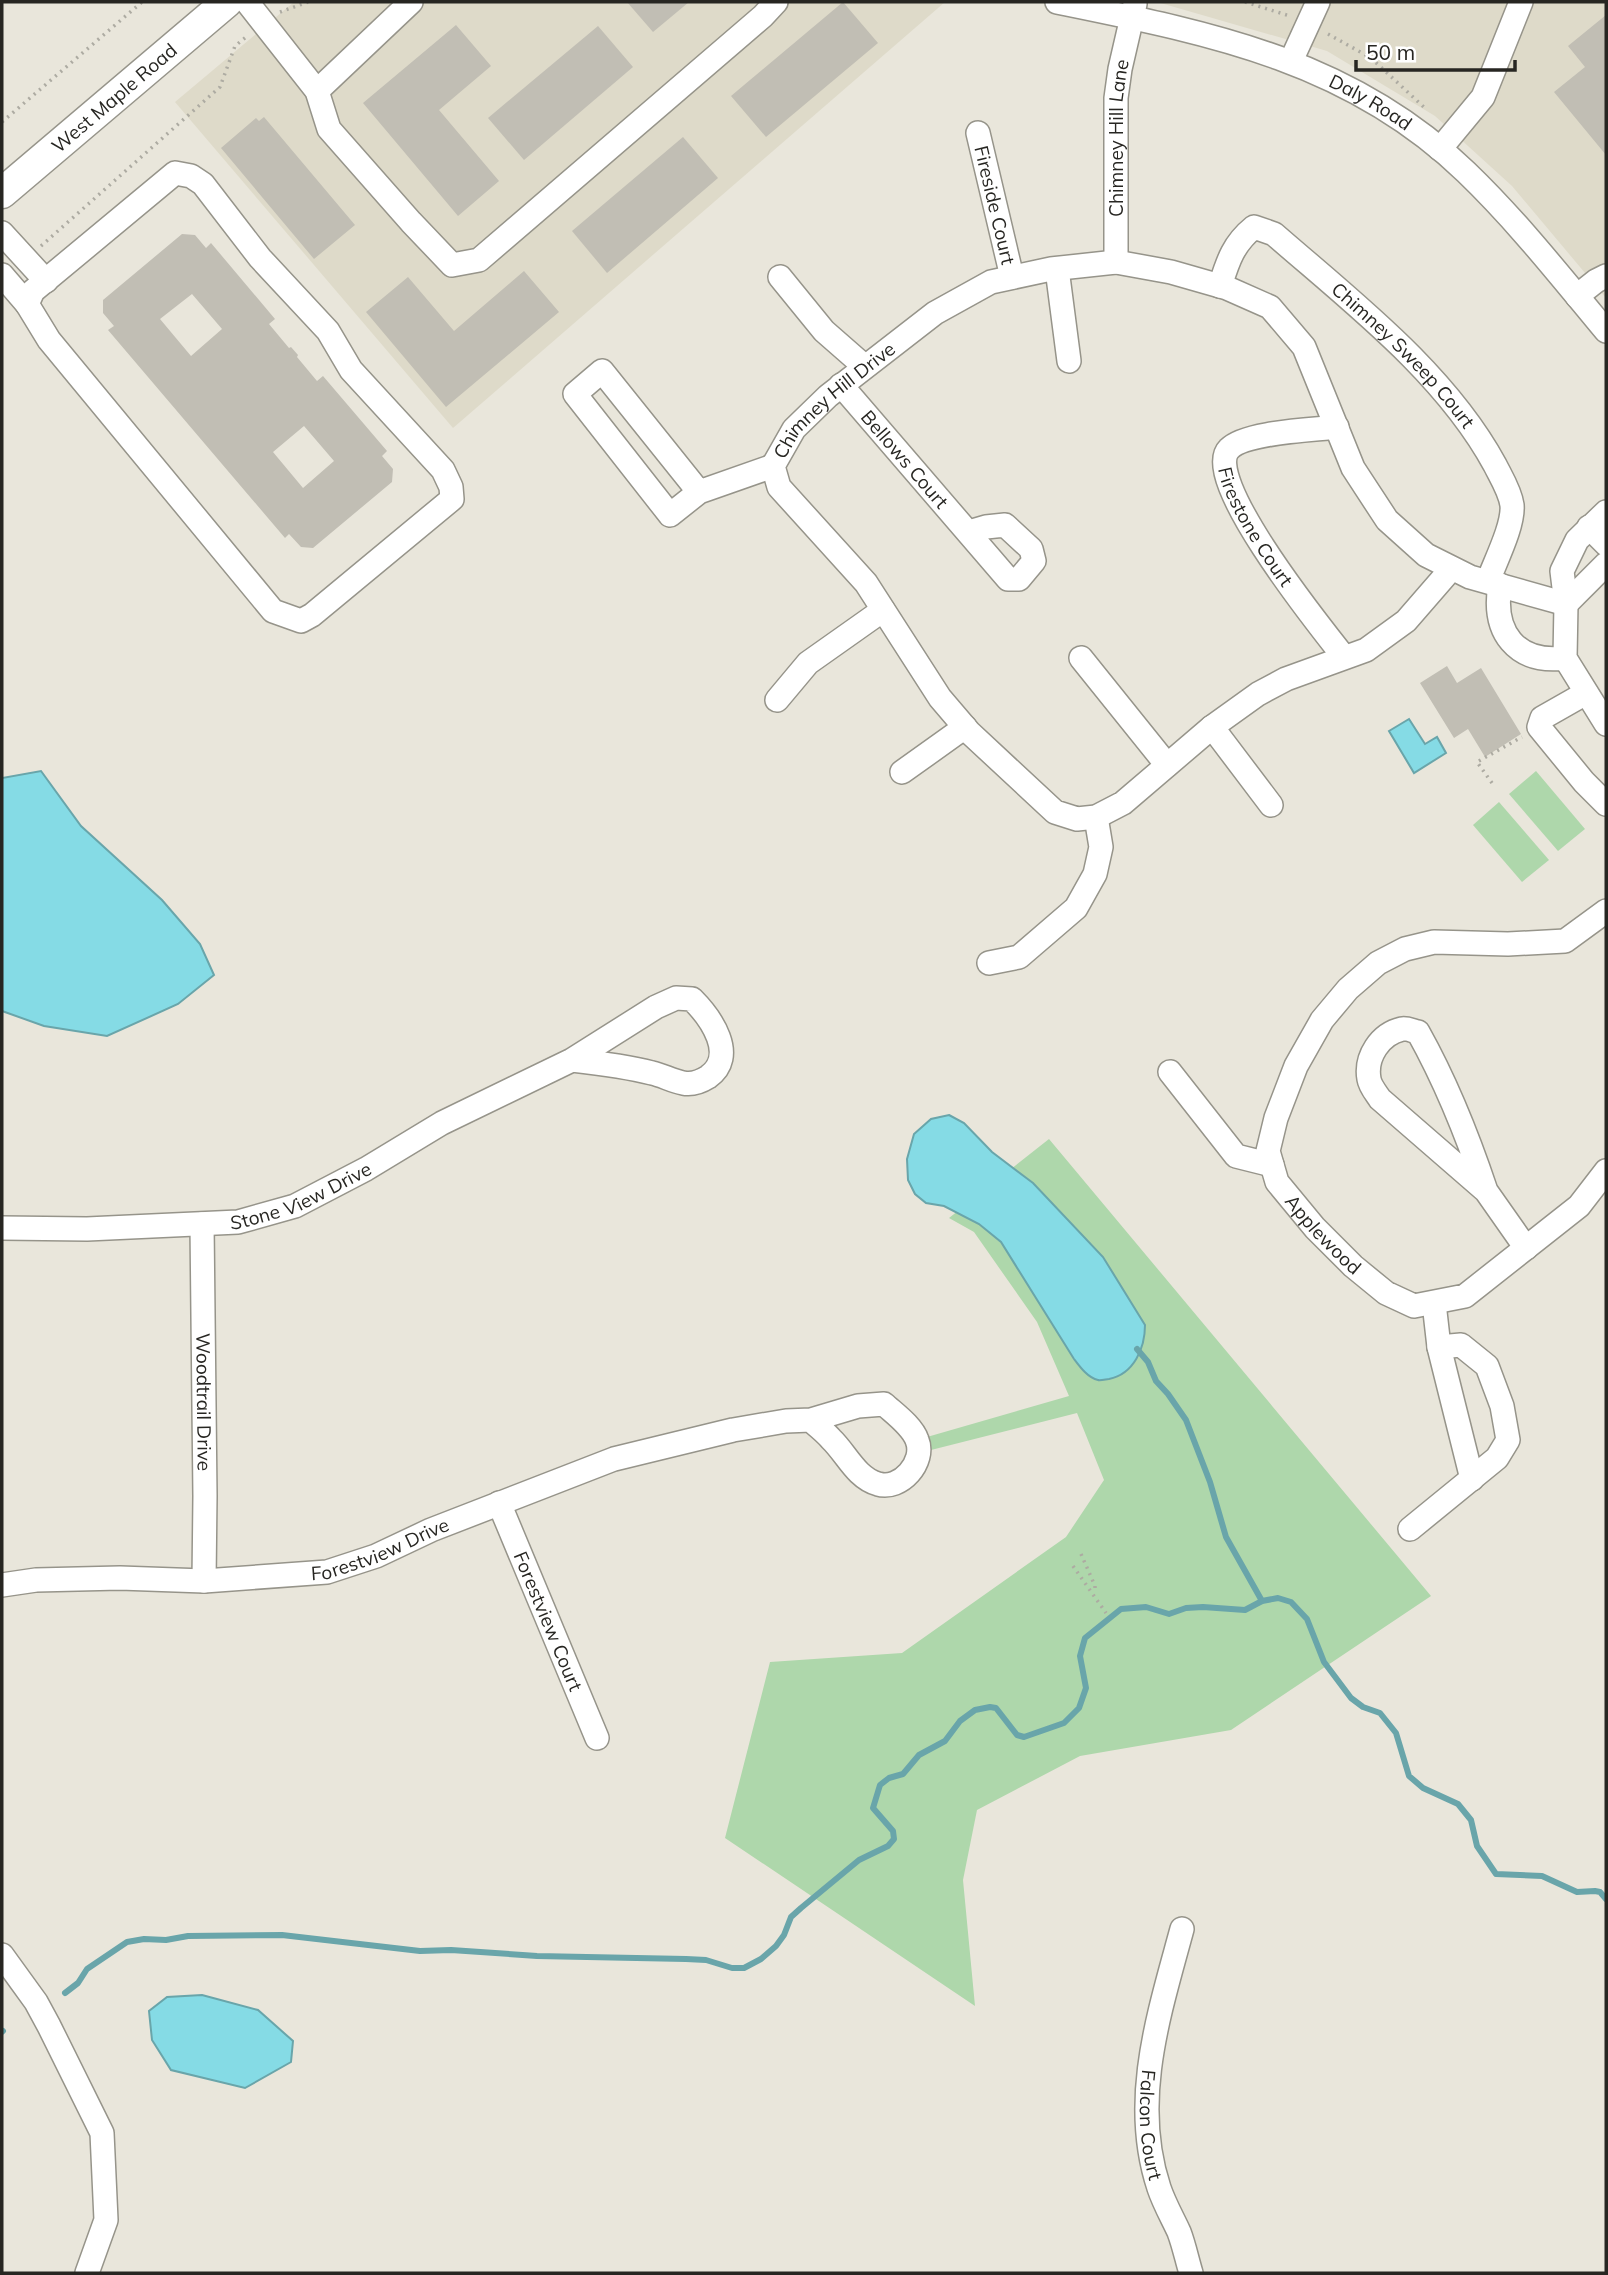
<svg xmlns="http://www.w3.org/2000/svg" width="1608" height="2275" font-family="Mulish,sans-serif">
	<rect width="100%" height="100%" fill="#e9e6db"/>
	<!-- built -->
	<g fill="#dedac9">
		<path d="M294 2H945L453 428 175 102Z"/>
		<path d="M1157 2H1606V298L1512 186 1435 116 1327 51Z"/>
	</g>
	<!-- green -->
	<g fill="#aed7ab">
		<path d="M1536 771 1585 829 1558 851 1509 794Z"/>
		<path d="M1499 802 1549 860 1522 882 1473 825Z"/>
		<path d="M1049 1139 1431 1596 1231 1730 1080 1756 977 1810 963 1880 975 2006 725 1838 770 1662 902 1653 1066 1537 1104 1480 1077 1413 931 1450 927 1437 1069 1396 1037 1322 974 1232 949 1218Z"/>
	</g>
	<!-- water -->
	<g fill="#85dbe5" stroke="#69a5aa" stroke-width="2">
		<path d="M1409 719 1425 744 1437 737 1446 753 1414 773 1389 731Z"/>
		<path d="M41 771 81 826 162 900 200 944 214 975 178 1004 107 1036 44 1026 2 1011V778Z"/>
		<path d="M949 1115 964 1123 992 1152 1033 1183 1103 1257 1145 1325C1145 1348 1134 1374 1109 1379 1107 1379 1100 1381 1098 1380 1088 1378 1080 1367 1074 1359L1001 1242 979 1224 944 1206 926 1203 915 1194 908 1180 907 1159 914 1134 931 1119Z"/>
		<path d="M202 1995 258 2010 293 2041 291 2062 245 2088 171 2070 152 2040 149 2011 167 1997Z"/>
	</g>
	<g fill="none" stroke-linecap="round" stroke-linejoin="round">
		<!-- stream -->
		<g stroke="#69a5aa" stroke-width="6">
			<path d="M1137 1349 1148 1362 1156 1381 1168 1394 1186 1420 1210 1482 1226 1537 1262 1601"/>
			<path d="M65 1993 78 1983 87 1969 127 1942 144 1939 166 1940 188 1936 282 1935 420 1951 451 1950 537 1956 686 1959 706 1960 732 1968H744L761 1959 776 1946 784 1935 791 1917 801 1908 859 1860 888 1846 894 1839 893 1831 873 1808 880 1785 889 1778 903 1774 919 1755 945 1741 960 1721 975 1710 990 1707 996 1708 1017 1735 1024 1737 1064 1723 1079 1708 1086 1688 1080 1656 1085 1638 1121 1609 1146 1607 1169 1614 1186 1608 1203 1607 1245 1610 1262 1601 1278 1598 1291 1602 1307 1619 1324 1662 1351 1698 1363 1707 1380 1713 1396 1733 1409 1776 1423 1788 1458 1804 1471 1820 1477 1846 1496 1874 1542 1876 1577 1892 1595 1891 1600 1892 1606 1899"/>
			<path d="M2 2032 3 2031"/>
		</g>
	</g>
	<!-- building -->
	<g fill="#c1beb4" fill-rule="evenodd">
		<path d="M627 2H689L653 32Z"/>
		<path d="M843 2 878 43 766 137 731 96Z"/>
		<path d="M1606 15V155L1554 92 1585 67 1568 46Z"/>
		<path d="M456 25 491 66 439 110 499 181 458 216 363 103Z"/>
		<path d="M598 26 633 67 524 160 488 118Z"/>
		<path d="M264 117 355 225 314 259 221 148 256 118 259 121Z"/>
		<path d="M683 137 718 178 607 273 572 231Z"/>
		<path d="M182 234 195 235 206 248 211 243 275 319 269 324 289 348 291 347 298 355 297 357 317 381 323 376 387 451 382 456 393 469 392 482 313 548 301 547 289 534 285 538 108 330 114 326 103 313V300ZM192 294 222 329 191 356 160 319ZM304 426 334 461 303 488 273 452Z"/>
		<path d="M524 271 559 312 446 407 366 312 408 277 454 331Z"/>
		<path d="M1447 666 1457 683 1481 668 1521 734 1485 757 1468 729 1454 738 1420 683Z"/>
	</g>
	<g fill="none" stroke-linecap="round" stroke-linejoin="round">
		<defs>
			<g id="minor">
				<path d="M247 2 317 91 329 129 411 222 452 265 479 260 763 16 776 2"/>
				<path id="s1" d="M1057 2C1209 33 1350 60 1466 172 1517 221 1561 277 1606 331"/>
				<path d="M1291 61 1318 2"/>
				<path d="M317 91 411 2"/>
				<path id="s2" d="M978 133 1012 277"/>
				<path d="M1440 149 1483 97 1521 2"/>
				<path d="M175 173 191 176 203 184 260 258 328 331 351 370 443 470 451 487 452 499 312 615 301 621 273 611 49 340 27 304 33 291Z"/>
				<path d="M2 233 46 281"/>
				<path id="s3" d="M1116 262V98L1120 69 1135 4"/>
				<path d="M1057 269 1069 361"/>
				<path d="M2 275 27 304"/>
				<path d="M780 277 824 331 864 366"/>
				<path id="s4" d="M1220 286C1228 261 1233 244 1254 227L1274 234C1352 302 1445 373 1495 465 1501 477 1510 491 1512 505 1514 525 1495 562 1488 581"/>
				<path d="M1577 296 1596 281 1606 276"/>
				<path id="s5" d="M841 385 1008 579H1019L1034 561 1031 549 1005 525 986 527 969 532"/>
				<path id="s6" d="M1337 427C1313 430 1245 432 1229 449 1200 478 1322 629 1344 657"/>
				<path d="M699 492 670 515 575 394 602 371 699 492 773 466"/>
				<path d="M1606 512 1577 540 1562 571 1566 604 1565 658 1606 724"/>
				<path d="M1589 527 1606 544"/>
				<path id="s7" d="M1452 568 1406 621 1366 650 1286 679 1258 694 1212 727 1123 803 1096 817 1077 819 1055 812 969 732 940 698 866 583 779 487 773 466 794 429 828 396 935 313 991 282 1051 269 1116 262 1171 272 1227 288 1270 307 1304 347 1353 468 1387 520 1426 555 1470 577 1566 604"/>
				<path d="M1500 585C1492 632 1516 664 1565 658"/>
				<path d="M1566 604 1606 564"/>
				<path d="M1081 658 1167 765"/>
				<path d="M1586 693 1542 718 1539 727 1584 782 1606 804"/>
				<path d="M777 700 808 663 883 610"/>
				<path d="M1212 727 1271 805"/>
				<path d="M902 772 965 727"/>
				<path id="s8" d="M1606 911 1565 941 1508 944 1434 942 1405 949 1378 963 1348 989 1322 1020 1296 1066 1276 1118 1268 1151 1277 1182 1315 1228 1353 1266 1386 1293 1414 1306 1465 1296 1579 1206 1606 1171"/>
				<path d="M989 963 1019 957 1076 908 1095 874 1101 847 1096 817"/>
				<path d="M1170 1072 1236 1156 1272 1165"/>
				<path d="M1486 1191C1468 1137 1446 1082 1418 1032 1413 1031 1407 1028 1402 1029 1380 1034 1365 1057 1369 1079 1370 1086 1376 1093 1380 1099L1486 1191 1526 1248"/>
				<path id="s9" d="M202 1224 205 1496 204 1581"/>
				<path id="s10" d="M2 1228 87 1229 238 1222 295 1206 366 1169 442 1123 572 1060 656 1007 676 998 692 999C711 1018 738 1056 708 1077 700 1082 692 1085 683 1083 672 1081 662 1075 652 1073 625 1066 599 1063 572 1060"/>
				<path d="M1439 1347 1472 1479"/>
				<path id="s11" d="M499 1503 597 1738"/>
				<path d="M1410 1529 1497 1458 1508 1440 1502 1406 1487 1366 1461 1345 1439 1347 1434 1303"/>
				<path id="s12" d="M2 1585 36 1580 120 1578 204 1581 327 1572 376 1556 431 1530 614 1459 733 1430 786 1421 811 1420 858 1406 884 1404C895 1414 912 1426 917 1440 926 1462 900 1491 878 1484 856 1478 846 1453 831 1439 825 1432 818 1427 811 1420"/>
				<path id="s13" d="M1182 1929C1159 2014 1130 2101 1159 2188 1164 2203 1172 2217 1179 2232 1184 2245 1187 2260 1191 2273"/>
				<path d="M2 1955 36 2002 49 2026 102 2133 106 2220 87 2273"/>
			</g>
			<g id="major">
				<path id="s14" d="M2 193 227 2"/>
			</g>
		</defs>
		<!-- minor casing -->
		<use href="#minor" stroke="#96948a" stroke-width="26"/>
		<!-- major casing -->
		<use href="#major" stroke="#96948a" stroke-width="33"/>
		<!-- path -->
		<g stroke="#adaba2" stroke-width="3.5" stroke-dasharray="2 5" stroke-linecap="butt">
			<path d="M1245 2 1290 16"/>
			<path d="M280 12 308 2"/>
			<path d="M1328 34 1371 58 1427 110"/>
			<path d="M2 122 142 2"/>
			<path d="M41 246 220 87 235 46 246 37"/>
			<path d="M1492 783 1477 762 1522 737"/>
			<path d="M1081 1554 1095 1586V1592"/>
			<path d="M1073 1566 1106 1613"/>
		</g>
		<!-- minor -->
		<use href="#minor" stroke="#fff" stroke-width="23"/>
		<!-- major -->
		<use href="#major" stroke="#fff" stroke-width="30"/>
	</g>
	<g text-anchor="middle" stroke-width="5" stroke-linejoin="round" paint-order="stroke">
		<!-- street labels -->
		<g font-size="19" fill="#272622" stroke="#fff">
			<text dy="7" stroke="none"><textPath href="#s14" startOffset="147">West Maple Road</textPath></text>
			<text dy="7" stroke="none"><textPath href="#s1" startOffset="331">Daly Road</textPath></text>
			<text dy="7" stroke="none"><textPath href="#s3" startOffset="124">Chimney Hill Lane</textPath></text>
			<text dy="7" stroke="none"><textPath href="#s2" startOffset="74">Fireside Court</textPath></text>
			<text dy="7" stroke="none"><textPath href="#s4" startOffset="268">Chimney Sweep Court</textPath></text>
			<text dy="7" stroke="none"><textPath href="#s7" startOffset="1024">Chimney Hill Drive</textPath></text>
			<text dy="7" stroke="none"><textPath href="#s5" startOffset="98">Bellows Court</textPath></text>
			<text dy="7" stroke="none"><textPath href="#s6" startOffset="198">Firestone Court</textPath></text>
			<text dy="7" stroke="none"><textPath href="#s10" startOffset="304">Stone View Drive</textPath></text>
			<text dy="7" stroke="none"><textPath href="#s8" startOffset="567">Applewood</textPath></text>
			<text dy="7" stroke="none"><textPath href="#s9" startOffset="178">Woodtrail Drive</textPath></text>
			<text dy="7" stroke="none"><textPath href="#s12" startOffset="383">Forestview Drive</textPath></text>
			<text dy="7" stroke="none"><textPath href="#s11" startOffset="128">Forestview Court</textPath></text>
			<text dy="7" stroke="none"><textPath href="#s13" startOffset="200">Falcon Court</textPath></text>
		</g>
	</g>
	<!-- border -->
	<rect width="1608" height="2275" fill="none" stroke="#272622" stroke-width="7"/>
	<!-- scale -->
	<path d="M1356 60v10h159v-10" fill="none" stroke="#272622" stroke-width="3.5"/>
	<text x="1366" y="60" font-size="21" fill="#272622" stroke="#ffffff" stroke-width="5" paint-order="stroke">50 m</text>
</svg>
